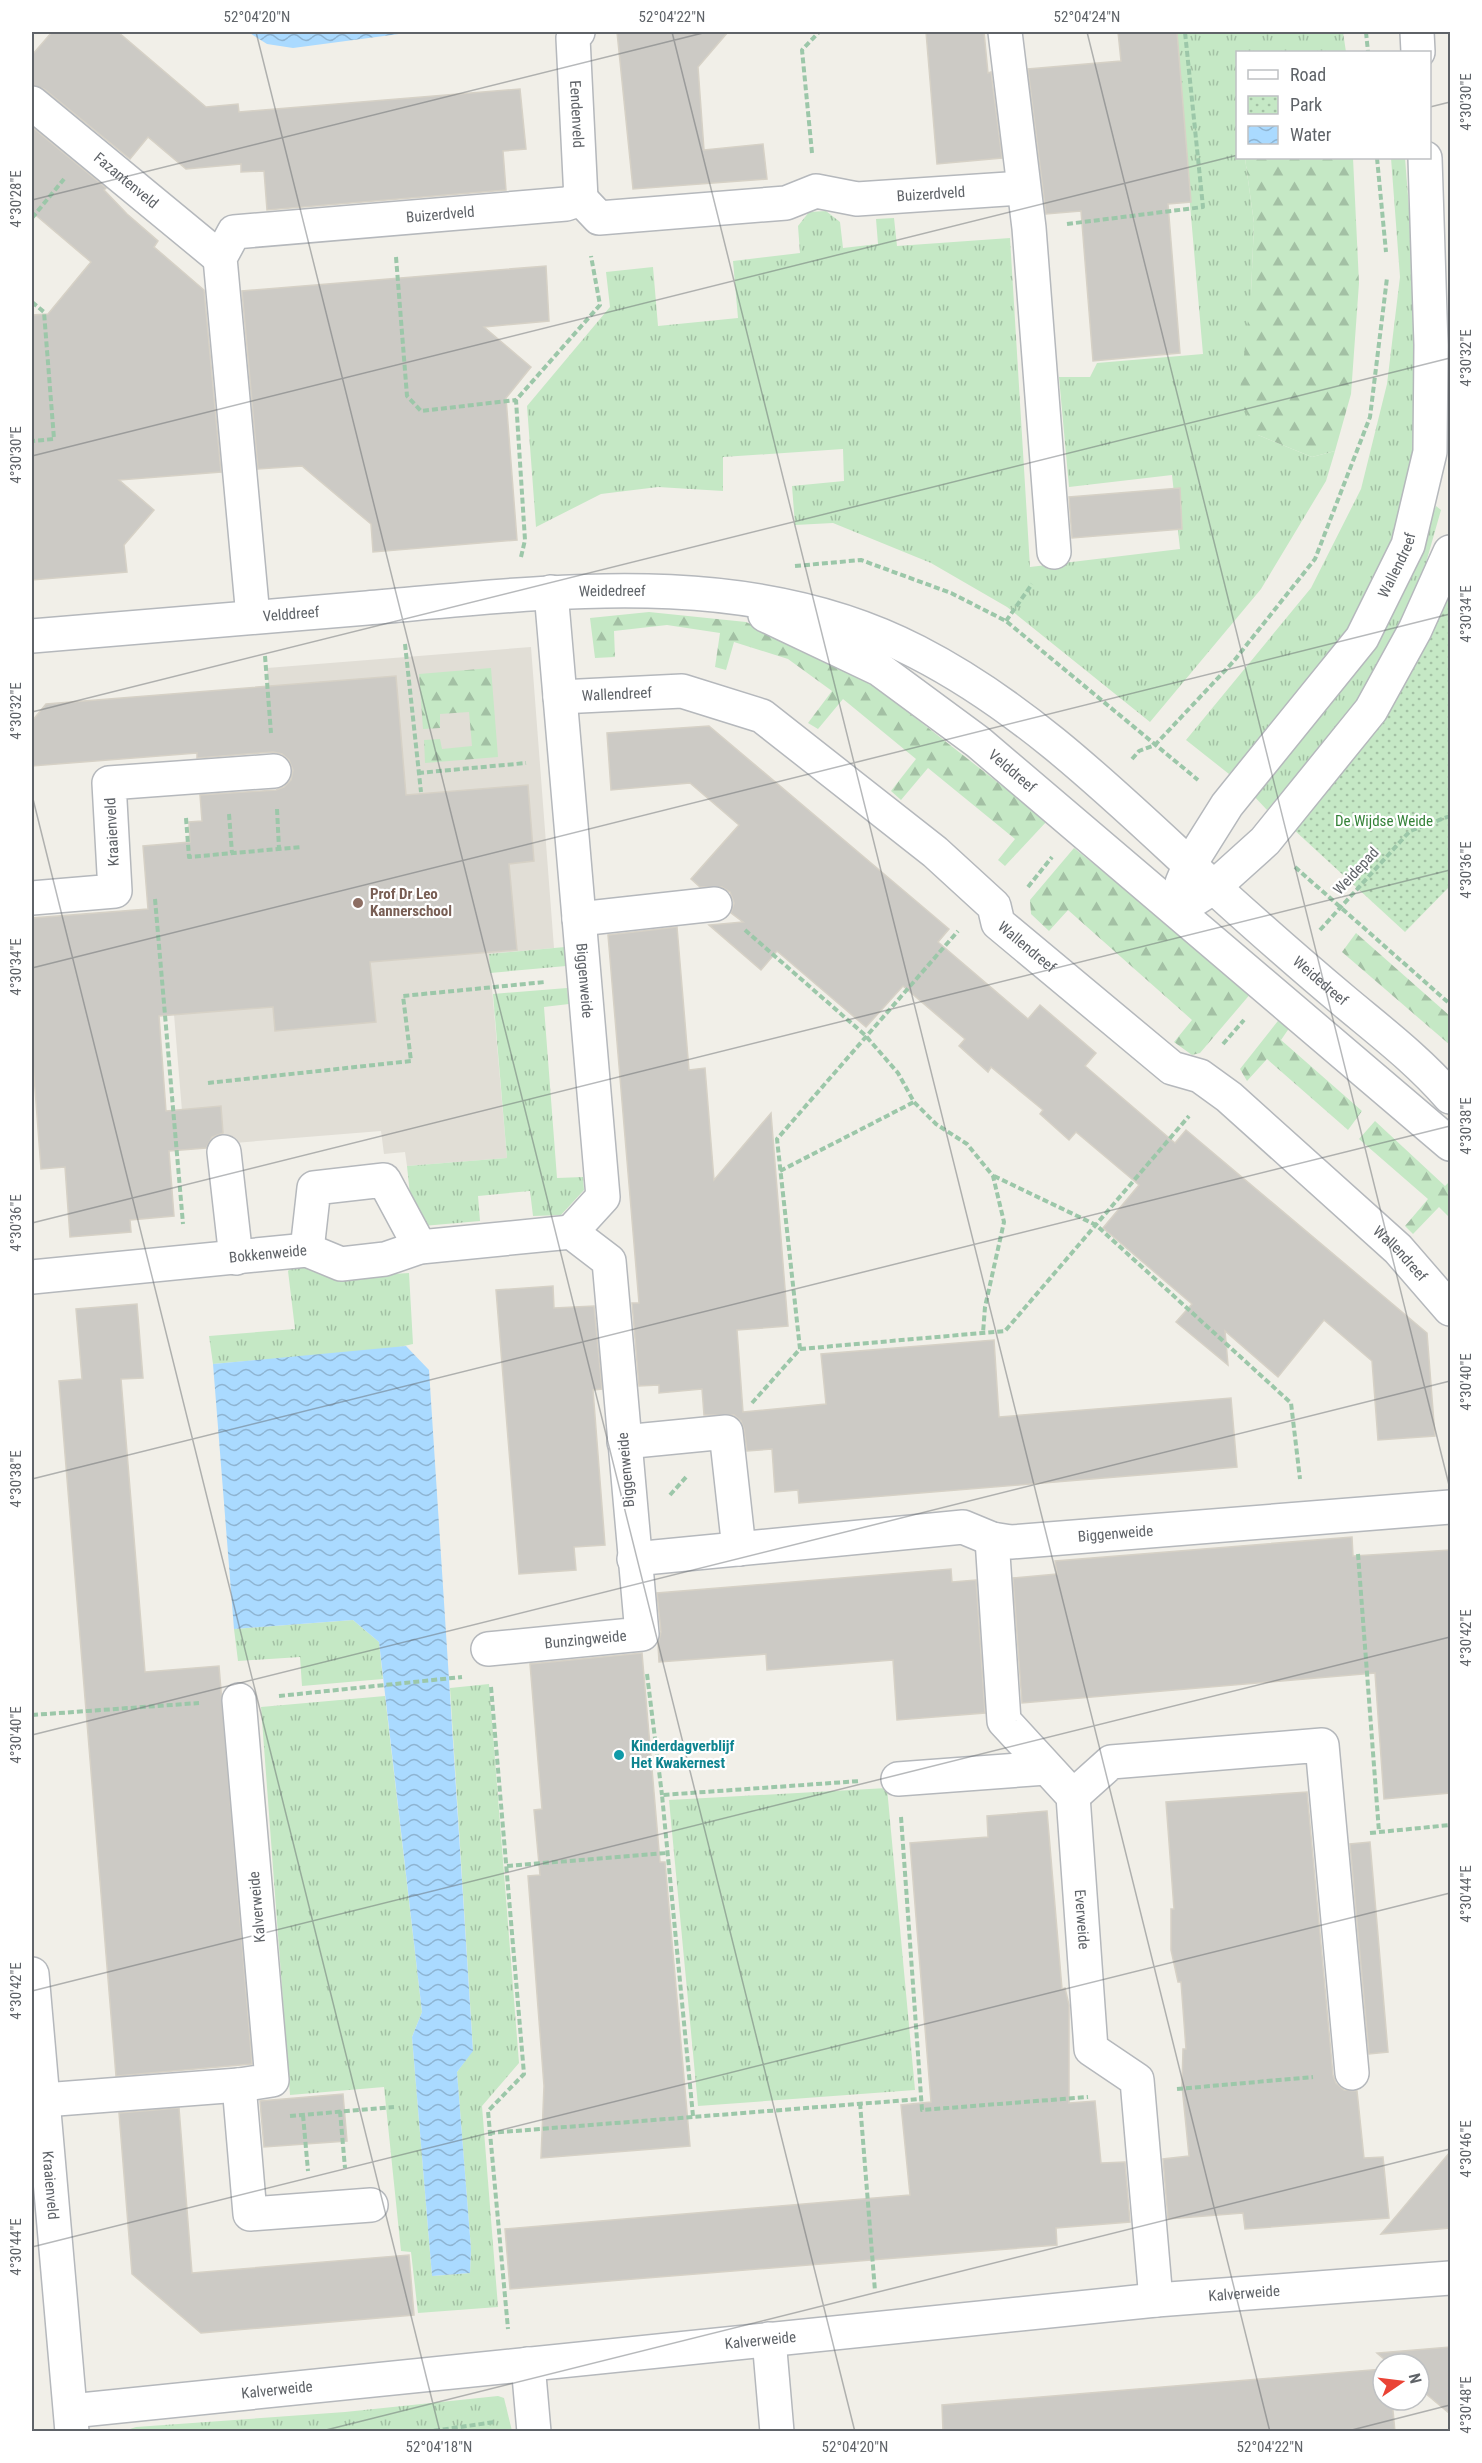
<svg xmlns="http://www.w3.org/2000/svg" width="1482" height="2463" font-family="'Roboto Condensed',sans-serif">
	<defs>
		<pattern id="grass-tufts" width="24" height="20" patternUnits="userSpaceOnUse" patternTransform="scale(1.5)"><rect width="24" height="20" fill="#c5e8c5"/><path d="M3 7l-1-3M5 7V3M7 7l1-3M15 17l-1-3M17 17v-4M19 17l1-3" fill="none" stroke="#a3c0a4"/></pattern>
		<pattern id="forest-firs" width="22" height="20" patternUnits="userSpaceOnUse" patternTransform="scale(1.5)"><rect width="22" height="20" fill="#c5e8c5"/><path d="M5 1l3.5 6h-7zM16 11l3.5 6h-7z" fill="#a3c0a4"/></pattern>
		<pattern id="park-dots" width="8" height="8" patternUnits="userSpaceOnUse" patternTransform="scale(1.5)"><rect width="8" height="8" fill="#c5e8c5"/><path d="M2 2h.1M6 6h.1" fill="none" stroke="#a3c0a4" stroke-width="1.8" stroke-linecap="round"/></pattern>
		<pattern id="water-waves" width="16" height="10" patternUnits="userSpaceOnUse" patternTransform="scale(1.5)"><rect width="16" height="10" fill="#aadaff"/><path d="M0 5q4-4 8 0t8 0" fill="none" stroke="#8eb4d2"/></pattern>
	</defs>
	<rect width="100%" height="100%" fill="#f1efe8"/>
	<!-- education -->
	<path fill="#e1ded6" d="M531 647 554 948 489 954 507 1158 407 1166 405 1152 384 1154 381 1131 185 1147 161 858 282 848 267 668Z"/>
	<!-- grass -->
	<g fill="url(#grass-tufts)">
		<path d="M1175 32H1343L1346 52H1238V158H1245L1254 223 1251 294 1258 435 1312 457 1335 451 1326 481 1261 589 1150 722 1007 607 931 563 833 523 795 525 792 486 844 481 843 449 723 457V491L658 487 601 494 536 527 527 406 610 307 606 272 653 267 658 326 738 318 733 261 800 253 798 226 809 212 826 211 840 222 843 248 878 244 876 219 894 218 897 246 1010 238 1030 567 1180 549 1172 475 1069 487 1059 377H1090L1097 363 1203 354Z"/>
		<path d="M1391 158H1405L1421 360 1414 471 1388 556 1341 643 1229 774 1186 740 1311 588 1361 489 1387 384 1400 277Z"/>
		<path d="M1436 506 1441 510 1416 598 1355 707 1267 810 1251 793 1403 592Z"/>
		<path d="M565 947 566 966 490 973 489 954Z"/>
		<path d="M567 988 569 1004 544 1007 557 1178 583 1177 584 1190 561 1215 533 1216 530 1191 478 1196 480 1221 423 1226 412 1215 407 1166 507 1158 493 994Z"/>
		<path d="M307 1260 330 1278 409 1273 413 1344 390 1349 213 1364 209 1336 295 1329 288 1271 297 1261Z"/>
		<path d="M353 1620 379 1642 383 1679 302 1686 300 1657 238 1661 234 1629Z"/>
		<path d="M489 1684 519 2063 482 2106 498 2307 418 2313 411 2252 401 2251 384 2087 290 2095 261 1707 385 1696 422 2012 412 2037 432 2276 470 2273 471 2249 457 2072 473 2050 450 1688Z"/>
		<path d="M887 1788 915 2090 698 2106 669 1800Z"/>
		<path d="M498 2396 504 2398 512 2431H124L136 2427 345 2412Z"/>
	</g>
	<!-- forest -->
	<g fill="url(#forest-firs)">
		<path d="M1245 158H1353L1359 283 1351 394 1335 451 1312 457 1258 435 1239 399 1251 294 1254 223Z"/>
		<path d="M649 612 746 622 862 676 1047 821 1005 866 998 860 1015 839 928 768 901 800 891 791 916 759 843 699 818 729 808 723 832 691 788 659 734 642 726 670 715 667 720 633 667 625 614 631 615 657 595 658 590 618Z"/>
		<path d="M491 668 498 757 425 763 424 740 440 739 442 749 472 746 469 712 440 714V728L423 729 419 674Z"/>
		<path d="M1074 848 1252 992 1200 1053 1192 1055 1174 1042 1192 1020 1068 910 1049 931 1031 914 1030 900Z"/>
		<path d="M1356 933 1450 1016V1045L1342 952Z"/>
		<path d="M1281 1017 1292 1024 1281 1040 1362 1111 1348 1130 1267 1059 1247 1081 1240 1069Z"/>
		<path d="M1375 1121 1445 1186 1450 1181V1218L1439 1207 1413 1234 1405 1226 1428 1199 1359 1139Z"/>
	</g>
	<!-- park -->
	<path fill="url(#park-dots)" d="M1450 582V886L1405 932 1292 828Z"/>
	<!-- water -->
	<g fill="url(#water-waves)">
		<path d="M248 32H414L293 48 267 44Z"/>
		<path d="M406 1346 429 1370 473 2051 457 2072 471 2249 470 2273 432 2276 412 2037 422 2012 379 1642 353 1620 234 1629 213 1364Z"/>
	</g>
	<!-- building -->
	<g fill="#cccac5" stroke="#d6d1c6" stroke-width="1.5">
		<path d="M52 32H118L206 107 238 104 239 112 520 89 526 149 503 151 506 190 267 210 264 171 241 172V164L186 169 148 137 130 159 44 89 32 85V55Z"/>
		<path d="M617 32H728L698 67 704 150 763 144 767 179 633 189Z"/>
		<path d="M926 32H984L988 73 991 72 1002 158 937 164Z"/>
		<path d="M1118 32H1177L1191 202 1168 204 1180 353 1093 361 1081 211 1046 214 1028 69 1121 61Z"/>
		<path d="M32 127 106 188 104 190 127 214 158 241 154 247 204 290 221 472 119 480 154 510 124 545 127 572 32 580V315L48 314 91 262 32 212Z"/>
		<path d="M546 266 549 321 484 327 531 367 506 398 517 540 373 552 371 524 302 466 258 469 242 291Z"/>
		<path d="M1180 488 1182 529 1072 538 1069 497Z"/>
		<path d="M396 676 406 795 528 785 534 861 509 864 517 950 370 962 376 1022 275 1031 273 1007 159 1016 166 1111 221 1106 223 1133 212 1137 206 1148 169 1151 174 1216 130 1220 131 1232 70 1237 65 1167 41 1169 32 1049V918L148 909 143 846 190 842 189 822 202 821 200 795 276 790 284 787 291 780 293 770 289 760 282 754 273 752 197 758V753L32 766V721L46 704Z"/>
		<path d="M709 726 949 929 938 942 1028 1019 1040 1005 1096 1053 1085 1066 1175 1143 1186 1130 1427 1333 1435 1436 1378 1440 1372 1361 1324 1320 1278 1377 1225 1331 1228 1365 1176 1322 1192 1304 1103 1228 1139 1185 1076 1132 1069 1140 1040 1114 1043 1110 991 1067 988 1072 959 1046 965 1039 903 986 866 1027 777 951 761 970 709 925 743 922 731 913 734 903 730 892 722 887H700L691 879 739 825 690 783 611 790 607 733Z"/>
		<path d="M677 927 689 1070 705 1068 714 1180 771 1113 788 1326 737 1330 743 1412 826 1404 821 1354 994 1340 999 1417 1231 1398 1237 1467 799 1503 798 1490 775 1492 772 1449 747 1451 744 1429 741 1421 734 1415H704L702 1389 659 1393V1385L639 1386 632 1303H639L608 935Z"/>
		<path d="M553 1286 554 1308 594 1306 602 1389 593 1390 605 1545 574 1547 576 1570 519 1574 496 1290Z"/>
		<path d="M137 1304 143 1378 121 1379 145 1672 219 1666 252 2064 116 2076 59 1381 82 1379 76 1309Z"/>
		<path d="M1352 1537 1353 1556 1450 1550V1793L1384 1799 1375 1673 1022 1703 1013 1578 1057 1574 1055 1561Z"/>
		<path d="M951 1569 952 1582 976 1580 985 1713 897 1720 893 1660 767 1670 766 1654 659 1662 658 1644 661 1632 657 1593Z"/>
		<path d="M642 1653 660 1862H665L690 2146 541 2158 544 2086 528 1876 540 1875 534 1810 542 1809 530 1664Z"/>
		<path d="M1307 1792 1333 2075 1336 2083 1344 2090 1357 2091 1364 2158 1383 2157 1389 2218 1245 2229 1243 2213 1168 2219 1163 2159 1189 2156 1182 2086 1183 2049H1186L1181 1982H1178L1171 1950V1909H1174L1166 1802Z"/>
		<path d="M1047 1811 1062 1989 1065 1988 1069 2005V2103L1095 2101 1101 2163 1125 2162 1130 2222 1056 2228 1057 2245 510 2289 505 2229 910 2195 901 2105 931 2102 910 1843 988 1837 987 1816Z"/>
		<path d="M1370 1842 1388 2052 1369 2054 1350 1844Z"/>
		<path d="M343 2094 347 2141 264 2147 260 2101Z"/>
		<path d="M179 2108 192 2273 409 2255 414 2315 201 2333 132 2274 119 2113Z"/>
		<path d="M1450 2152V2228L1381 2234Z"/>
		<path d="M1450 2347V2414L1419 2388V2364H1390L1377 2353Z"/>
		<path d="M1383 2369V2400H1392L1395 2432H943L942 2405Z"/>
	</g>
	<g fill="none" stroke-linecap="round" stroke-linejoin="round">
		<defs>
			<g id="minor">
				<path id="s1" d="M578 32 573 38 581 199"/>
				<path d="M1005 32 1029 228 1054 552"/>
				<path d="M1417 32 1418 52"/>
				<path id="s2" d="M32 103 220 258"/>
				<path id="s3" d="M551 592 603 1197 571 1232"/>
				<path id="s4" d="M765 615 879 669 978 742 1450 1144"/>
				<path id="s5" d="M253 617 220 258 234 232 566 204 581 199 599 218 786 203 816 191 857 199 1023 188"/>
				<path id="s6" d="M32 636C143 626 255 617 367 608 549 592 748 564 917 652 1032 711 1123 804 1217 890 1259 928 1301 965 1344 1001 1381 1032 1419 1061 1450 1097"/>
				<path id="s7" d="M560 697 682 691 762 716 935 852 994 906 998 923 1172 1068 1200 1076 1229 1097 1398 1249 1450 1309"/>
				<path id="s8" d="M1182 883 1190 864 1227 805 1362 638 1408 545 1430 452 1431 345 1425 158"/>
				<path d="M32 898 115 891 109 783 274 771"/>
				<path d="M1195 899 1214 887 1265 841 1371 710 1415 630 1450 552"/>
				<path d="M579 919 715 904"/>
				<path d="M224 1152 236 1258"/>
				<path d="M307 1250 314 1188 384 1180 420 1247"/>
				<path id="s9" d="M32 1277 307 1250 341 1264 385 1259 420 1247 571 1232"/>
				<path d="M624 1442 726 1432 739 1549"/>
				<path id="s10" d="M992 1539 1004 1721 1073 1796 1091 2049 1137 2080 1156 2300"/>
				<path id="s11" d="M634 1559 963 1527 992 1539 1011 1542 1450 1507"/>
				<path id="s12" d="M488 1649 642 1634 609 1261 571 1232"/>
				<path d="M898 1779 1046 1768"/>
				<path d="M1073 1796 1111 1762 1322 1745 1352 2073"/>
				<path id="s13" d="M32 1974 72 2432"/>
				<path d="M239 2085 250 2214 371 2205"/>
				<path d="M44 2100 239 2085 272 2080 239 1700"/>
				<path d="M769 2339 777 2432"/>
				<path d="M528 2364 534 2432"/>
				<path id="s14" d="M71 2411 1156 2300 1450 2278"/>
			</g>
		</defs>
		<!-- minor casing -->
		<use href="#minor" stroke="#b5b8bc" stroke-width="36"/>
		<!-- path -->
		<g stroke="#9cc7a9" stroke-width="4" stroke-dasharray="6 3" stroke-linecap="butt">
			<path d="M1366 32 1368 52"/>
			<path d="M812 153 802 50 819 32"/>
			<path d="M1377 158 1386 252"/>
			<path d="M32 218 64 179"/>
			<path d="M1067 224 1203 207 1185 32"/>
			<path d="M396 257 407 396 421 411 516 400"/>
			<path d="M32 302 44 312 54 439 32 441"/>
			<path d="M521 557 525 540 516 400 600 305 591 256"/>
			<path d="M795 566 861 560 951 593 1006 621 1198 780"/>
			<path d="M1006 621 1032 584"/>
			<path d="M405 644 421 792"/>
			<path d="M265 656 271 733"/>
			<path d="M1132 759 1139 751 1155 745 1233 662 1315 559 1370 417 1387 278"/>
			<path d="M418 773 526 763"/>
			<path d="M277 809 279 849"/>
			<path d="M229 814 232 853"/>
			<path d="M186 818 189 857 301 847"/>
			<path d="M1295 867 1450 1004"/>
			<path d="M1028 887 1052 857"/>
			<path d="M155 899 183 1224"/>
			<path d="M745 930 865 1035 898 1073 914 1102 936 1124 967 1144 993 1176 1004 1222 985 1307 983 1333"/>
			<path d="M1320 930 1410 831 1450 816"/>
			<path d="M1223 1044 1244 1020"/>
			<path d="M208 1083 411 1061 403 996 545 982"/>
			<path d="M780 1171 914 1102"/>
			<path d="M994 1176 1096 1225 1291 1403 1300 1479"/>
			<path d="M800 1349 1005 1331 1189 1116"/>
			<path d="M752 1403 800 1349 777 1139 958 931"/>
			<path d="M670 1495 687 1476"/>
			<path d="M1358 1554 1379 1832"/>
			<path d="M647 1674 662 1795"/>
			<path d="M491 1687 524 2074 488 2111 508 2329"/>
			<path d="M279 1696 462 1677"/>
			<path d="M32 1715 199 1703"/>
			<path d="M901 1817 922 2110 1088 2097"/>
			<path d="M1370 1833 1450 1825"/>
			<path d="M507 1866 667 1853"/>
			<path d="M1177 2089 1313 2077"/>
			<path d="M860 2103 875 2291"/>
			<path d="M340 2111 345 2168"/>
			<path d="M303 2115 308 2171"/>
			<path d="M290 2116 394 2107"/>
			<path d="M693 2116 662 1795 860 1781"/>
			<path d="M489 2133 921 2099"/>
			<path d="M425 2432 495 2422"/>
		</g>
		<!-- minor -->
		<use href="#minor" stroke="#fff" stroke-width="33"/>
	</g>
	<!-- ticks -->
	<path fill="none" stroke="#5f6368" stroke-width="1.5" stroke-opacity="0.45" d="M256 32 855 2432M672 32 1270 2432M1087 32 1450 1489M1430 107 1450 102M32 200 707 32M32 456 1238 155M32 712 1450 358M32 795 440 2432M32 968 1450 614M32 1223 1450 870M32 1479 1450 1126M32 1735 1450 1381M32 1991 1450 1637M32 2247 1450 1893M318 2432 1450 2149M1344 2432 1450 2405"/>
	<!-- markers -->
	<circle fill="#8d6e63" stroke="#fff" stroke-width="2" cx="358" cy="903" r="6"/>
	<circle fill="#0f9aa8" stroke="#fff" stroke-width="2" cx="619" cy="1755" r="6"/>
	<g text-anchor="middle" stroke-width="4.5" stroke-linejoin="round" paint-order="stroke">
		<!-- street labels -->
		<g font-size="15" fill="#5f6368" stroke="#fff">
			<text dy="5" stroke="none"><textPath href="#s1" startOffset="84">Eendenveld</textPath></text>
			<text dy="5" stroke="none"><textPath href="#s2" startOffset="122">Fazantenveld</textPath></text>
			<text dy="5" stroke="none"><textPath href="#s5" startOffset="1101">Buizerdveld</textPath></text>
			<text dy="5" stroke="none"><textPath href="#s5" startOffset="597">Buizerdveld</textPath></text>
			<text dy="5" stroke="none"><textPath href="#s8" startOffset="386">Wallendreef</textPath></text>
			<text dy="5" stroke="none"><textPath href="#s6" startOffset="582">Weidedreef</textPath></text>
			<text dy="5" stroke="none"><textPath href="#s6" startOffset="260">Velddreef</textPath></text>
			<text dy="5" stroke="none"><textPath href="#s7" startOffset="57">Wallendreef</textPath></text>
			<text dy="5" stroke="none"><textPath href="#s4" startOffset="294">Velddreef</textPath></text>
			<text transform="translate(112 832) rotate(-93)" y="5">Kraaienveld</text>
			<text transform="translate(1356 871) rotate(-47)" y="5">Weidepad</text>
			<text dy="5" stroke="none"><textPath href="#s7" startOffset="561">Wallendreef</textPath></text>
			<text dy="5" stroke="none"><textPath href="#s3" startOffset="390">Biggenweide</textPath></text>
			<text dy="5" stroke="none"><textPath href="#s6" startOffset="1418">Weidedreef</textPath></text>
			<text dy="5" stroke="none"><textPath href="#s7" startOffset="1047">Wallendreef</textPath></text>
			<text dy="5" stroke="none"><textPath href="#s9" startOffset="237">Bokkenweide</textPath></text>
			<text transform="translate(626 1470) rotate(-95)" y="5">Biggenweide</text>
			<text dy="5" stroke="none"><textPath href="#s11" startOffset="486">Biggenweide</textPath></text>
			<text dy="5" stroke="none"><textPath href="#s12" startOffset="98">Bunzingweide</textPath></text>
			<text transform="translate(257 1907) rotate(-95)" y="5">Kalverweide</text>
			<text dy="5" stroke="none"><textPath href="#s10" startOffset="408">Everweide</textPath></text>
			<text dy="5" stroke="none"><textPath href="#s13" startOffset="212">Kraaienveld</textPath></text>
			<text dy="5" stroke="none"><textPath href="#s14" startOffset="1179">Kalverweide</textPath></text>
			<text dy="5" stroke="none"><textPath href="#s14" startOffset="693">Kalverweide</textPath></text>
			<text dy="5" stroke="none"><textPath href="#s14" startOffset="207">Kalverweide</textPath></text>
		</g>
		<!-- park labels -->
		<g font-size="15" fill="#348238" stroke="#fff">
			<text x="1384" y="826">De Wijdse Weide</text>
		</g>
		<!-- education labels -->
		<g font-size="15" font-weight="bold" fill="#785e54" stroke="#fff" text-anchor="start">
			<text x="370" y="899">Prof Dr Leo<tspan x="370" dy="17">Kannerschool</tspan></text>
		</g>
		<!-- culture labels -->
		<g font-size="15" font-weight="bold" fill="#0d838f" stroke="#fff" text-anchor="start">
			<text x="631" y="1751">Kinderdagverblijf<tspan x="631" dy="17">Het Kwakernest</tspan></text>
		</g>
	</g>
	<!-- border -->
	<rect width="1482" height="2463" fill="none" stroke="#ffffff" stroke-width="66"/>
	<!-- legend -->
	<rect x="1236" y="51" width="195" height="108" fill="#ffffff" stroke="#bfc1c3" stroke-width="1.5"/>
	<rect x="1248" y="70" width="30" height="9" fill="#ffffff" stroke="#bfc1c3" stroke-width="1.5"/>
	<text x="1290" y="81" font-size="18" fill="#5f6368">Road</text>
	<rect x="1248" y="96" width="30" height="18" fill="url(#park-dots)" stroke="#bfc1c3" stroke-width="1.5"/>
	<text x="1290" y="111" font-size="18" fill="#5f6368">Park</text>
	<rect x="1248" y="126" width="30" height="18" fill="url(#water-waves)" stroke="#bfc1c3" stroke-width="1.5"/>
	<text x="1290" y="141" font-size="18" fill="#5f6368">Water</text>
	<!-- north arrow -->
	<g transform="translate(1401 2382) rotate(76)"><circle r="28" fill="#ffffff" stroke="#bfc1c3" stroke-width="1.5"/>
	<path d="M0-4.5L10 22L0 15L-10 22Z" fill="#ea4335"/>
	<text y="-9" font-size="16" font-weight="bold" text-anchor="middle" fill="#5f6368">N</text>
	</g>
	<rect x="33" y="33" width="1416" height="2397" fill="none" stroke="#5f6368" stroke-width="2"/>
	<g font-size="15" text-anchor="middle" fill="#5f6368">
		<text x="257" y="22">52°04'20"N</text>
		<text x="672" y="22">52°04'22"N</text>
		<text x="1087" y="22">52°04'24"N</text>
		<text transform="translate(1466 102) rotate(-90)" y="5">4°30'30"E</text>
		<text transform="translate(16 199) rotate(-90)" y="5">4°30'28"E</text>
		<text transform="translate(1466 358) rotate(-90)" y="5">4°30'32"E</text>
		<text transform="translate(16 455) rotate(-90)" y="5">4°30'30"E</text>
		<text transform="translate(1466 614) rotate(-90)" y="5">4°30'34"E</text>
		<text transform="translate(16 711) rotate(-90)" y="5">4°30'32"E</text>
		<text transform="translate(1466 870) rotate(-90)" y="5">4°30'36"E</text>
		<text transform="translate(16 967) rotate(-90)" y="5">4°30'34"E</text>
		<text transform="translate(1466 1126) rotate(-90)" y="5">4°30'38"E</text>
		<text transform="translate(16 1223) rotate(-90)" y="5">4°30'36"E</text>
		<text transform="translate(1466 1382) rotate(-90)" y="5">4°30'40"E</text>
		<text transform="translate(16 1479) rotate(-90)" y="5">4°30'38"E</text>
		<text transform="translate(1466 1638) rotate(-90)" y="5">4°30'42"E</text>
		<text transform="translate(16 1735) rotate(-90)" y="5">4°30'40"E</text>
		<text transform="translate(1466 1894) rotate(-90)" y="5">4°30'44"E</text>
		<text transform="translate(16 1991) rotate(-90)" y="5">4°30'42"E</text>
		<text transform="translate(1466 2149) rotate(-90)" y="5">4°30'46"E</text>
		<text transform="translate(16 2247) rotate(-90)" y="5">4°30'44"E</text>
		<text transform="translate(1466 2405) rotate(-90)" y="5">4°30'48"E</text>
		<text x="439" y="2452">52°04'18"N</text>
		<text x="855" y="2452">52°04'20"N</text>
		<text x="1270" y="2452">52°04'22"N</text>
	</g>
</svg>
